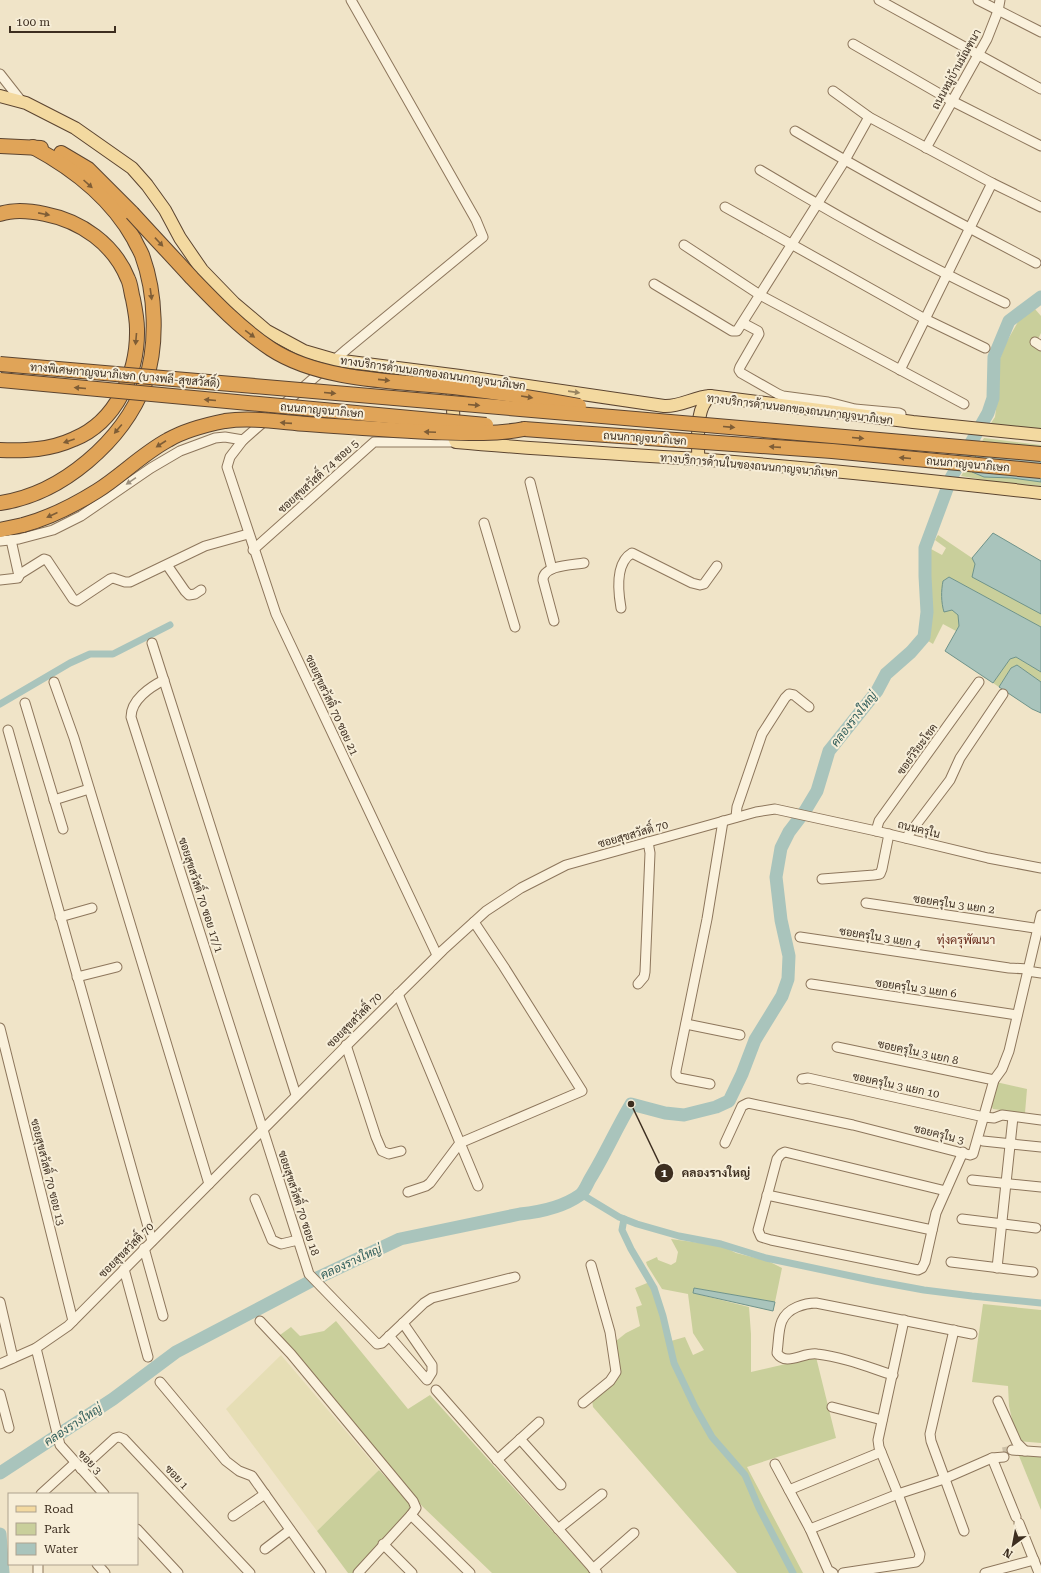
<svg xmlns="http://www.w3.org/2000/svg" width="1041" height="1573" font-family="'Roboto Serif',Sarabun,serif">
	<rect width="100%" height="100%" fill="#f0e4c8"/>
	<!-- farmland -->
	<path fill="#e6deb5" d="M281 1355 379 1470 317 1531 226 1409Z"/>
	<!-- green -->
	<g fill="#c9cf9b">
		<path d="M1035 309 1041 316V333L1038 339 1041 350V432L989 426 995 417 999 385V361L1006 343 1019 320Z"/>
		<path d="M984 438 1041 445V486L997 482 961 476Z"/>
		<path d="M938 535 972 558 975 564 1041 614V627L949 577 943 581C941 593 949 607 958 615L959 626 956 631 943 624 933 644 925 639C929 609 927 579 931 549L942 555 946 548 935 540Z"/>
		<path d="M1016 657 1041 672V682L1017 665 1011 668 999 687 993 683 1010 659Z"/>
		<path d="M996 1082 1027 1089 1025 1113 993 1109 990 1103Z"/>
		<path d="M671 1239 722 1246 736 1253 768 1261 782 1268 775 1302 694 1288 693 1293 749 1307 751 1334V1372L816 1357 836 1438 747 1467 803 1573H737L593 1407 592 1400 611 1382 616 1341 626 1333 640 1326 636 1307 642 1305 635 1288 652 1281 659 1296 671 1341 685 1337 693 1355 704 1350 693 1333 688 1294 662 1289 647 1265 646 1262 657 1257 658 1260 671 1265 676 1262 678 1252Z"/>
		<path d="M983 1304 1041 1310V1443L1017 1441 1009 1406 1008 1386 972 1382Z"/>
		<path d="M336 1321 408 1409 430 1395 590 1573H492L422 1506 280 1335 291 1327 300 1336 324 1331Z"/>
		<path d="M1019 1456H1041V1510Z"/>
		<path d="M379 1470 411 1504V1511L354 1573H348L317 1531Z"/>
	</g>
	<!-- water -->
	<g fill="#a9c4bc" stroke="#6f938a">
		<path d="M993 443 1041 449V482L1012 478 984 477 972 472 975 457 983 444Z"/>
		<path d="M993 533 1041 561V614L972 577 975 564 972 558Z"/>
		<path d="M949 577 1041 627V672L1016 657 1010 659 993 683 945 651 959 626 958 615 952 610 944 612C941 602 941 591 943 581Z"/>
		<path d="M1017 665 1041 682V713L1032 709 999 687 1011 668Z"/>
		<path d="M694 1288 775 1302 773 1311 693 1293Z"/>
	</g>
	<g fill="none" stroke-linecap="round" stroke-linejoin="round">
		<!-- canal -->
		<g stroke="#a9c4bc" stroke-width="7">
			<path d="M0 704 70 663 90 654H113L170 625"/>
			<path d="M581 1194 619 1217 637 1224 679 1236 721 1244 766 1258 875 1281 924 1290 972 1296 1041 1303"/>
			<path d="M624 1219 622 1230 631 1249 654 1288 663 1316 674 1363 695 1407 712 1437 745 1475 759 1508 793 1573"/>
		</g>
		<!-- river -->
		<g stroke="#a9c4bc" stroke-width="13">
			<path d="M0 1473 113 1399 176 1352 315 1279 400 1239 520 1214C540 1212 563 1207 580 1195 585 1191 587 1184 590 1179 605 1155 616 1129 631 1104L665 1113 684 1115 716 1107 729 1101 742 1074 755 1040 782 996 788 979 789 956 781 920 776 877 781 848 789 832 805 811 817 791 829 751 877 691 886 674 911 652 924 637 927 612 925 576V548L951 478 988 413 993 398 994 357 1009 321 1041 297"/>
			<path d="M0 1534 3 1573"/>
		</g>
		<!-- minor-tunnel -->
		<path stroke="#ccc0a6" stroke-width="9" stroke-dasharray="9 4.5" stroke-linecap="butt" d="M1003 1452 1012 1450"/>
		<defs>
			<g id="minor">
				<path d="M351 0 476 220 483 237 347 349 243 440 230 457 227 467 276 614 437 955"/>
				<path d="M879 0 1041 89"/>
				<path d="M978 0 1041 32"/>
				<path d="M853 44 952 101 1041 146"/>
				<path d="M0 74 22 102"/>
				<path d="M833 91 869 117 992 183 1041 207"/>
				<path d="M795 131C874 178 955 221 1036 263"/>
				<path d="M926 148 987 39 998 11 1000 0"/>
				<path d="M760 170C840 218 921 263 1005 303"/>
				<path d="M725 207 925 319 985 348"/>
				<path d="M684 245 760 295 964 404"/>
				<path d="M654 284 732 331H737L845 160 869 117"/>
				<path d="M743 323 758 331 759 334 740 367 739 370 741 373 778 394 783 396 828 402 855 409 899 413 901 414 900 421"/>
				<path d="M1035 342 1041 346"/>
				<path d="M900 370 992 183"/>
				<path d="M530 482 552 569"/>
				<path d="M484 523 515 627"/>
				<path d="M0 541 19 539 53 530 81 516 151 468 180 451 215 438 225 437 243 440"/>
				<path d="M253 550 374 442H456"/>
				<path d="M167 565 185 591 189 595 195 594 201 590"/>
				<path d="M20 574 44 559 47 560 73 599 77 601 110 579 113 578 125 582H130L205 546 248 534"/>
				<path d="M0 580 18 578 19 576 11 540"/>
				<path d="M621 608C618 591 615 563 632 553L692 583 700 585 704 584 717 566"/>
				<path d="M554 621 543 580C543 565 572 565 584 563"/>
				<path d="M152 643 296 1095"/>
				<path d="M164 680C150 687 131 700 131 717L309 1274 377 1344 382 1343 424 1303 432 1298 515 1277"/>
				<path d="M54 682 74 738 209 1184"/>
				<path d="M25 703 63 829"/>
				<path d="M8 730 152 1241"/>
				<path d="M54 800 89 789"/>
				<path d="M736 817 737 807 762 734 785 698 789 694 794 695 809 707"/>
				<path d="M876 831 879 821 979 682"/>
				<path d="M906 838 950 780 960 758 1003 694"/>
				<path d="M822 879 874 875 880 874 882 869 889 834"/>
				<path d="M866 903 1041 929"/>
				<path d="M60 917 92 908"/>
				<path d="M800 937 1009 968 1028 969"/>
				<path d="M1027 971 1041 973"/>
				<path d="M77 977 117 967"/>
				<path d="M638 984 644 977 645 972 650 853 648 842"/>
				<path d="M811 984 1017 1015"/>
				<path d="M398 994 478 1186"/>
				<path d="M686 1024 740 1035"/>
				<path d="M0 1028 73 1321"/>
				<path d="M346 1045 376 1137 382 1151 389 1154 401 1151"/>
				<path d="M837 1047 994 1080"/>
				<path d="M802 1079 808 1078 984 1117 994 1118 1002 1115 1041 1120"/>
				<path d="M710 1084 679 1078 676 1075V1071L707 919 723 821"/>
				<path d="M983 1141 1041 1147"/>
				<path d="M725 1143 742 1106 748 1103 853 1125 970 1155 973 1154 994 1080 1002 1069 1009 1051 1041 915"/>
				<path d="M972 1180 1041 1187"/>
				<path d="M946 1191 785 1152 781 1154 777 1159 758 1230 761 1237 771 1240 918 1270 922 1268 925 1262 936 1213 963 1152"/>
				<path d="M408 1192 426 1186 430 1183 460 1143 582 1091 504 967 474 922"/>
				<path d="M767 1195 932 1230"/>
				<path d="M255 1199 272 1240 281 1244 298 1240"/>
				<path d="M962 1219 1036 1228"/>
				<path d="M144 1248 163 1316"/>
				<path d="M951 1262 1033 1272"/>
				<path d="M997 1268 1013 1117"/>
				<path d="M124 1269 148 1357"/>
				<path d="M0 1302 13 1358"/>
				<path d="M260 1321 291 1354 413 1501 416 1508 411 1515 358 1573"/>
				<path d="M954 1330 930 1434 931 1441 964 1531"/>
				<path d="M389 1336 427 1380 432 1372V1365L403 1323"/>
				<path d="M36 1348 60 1445 104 1494"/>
				<path d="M0 1364 36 1348 68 1326 343 1049 443 950 486 911 521 888 566 865 756 812 775 809 876 831 988 858 1041 868"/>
				<path d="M893 1375C868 1367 843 1357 817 1354 803 1352 786 1367 777 1353 780 1333 776 1316 797 1307 804 1304 809 1303 816 1303L972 1334"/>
				<path d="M160 1382 226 1461 239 1471 252 1476 321 1573"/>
				<path d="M436 1390 597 1573"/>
				<path d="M0 1394 9 1428"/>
				<path d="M998 1401 1017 1443 1025 1451"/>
				<path d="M583 1403 610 1381 616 1372 610 1332 591 1265"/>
				<path d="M832 1407 882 1420"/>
				<path d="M520 1439 561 1485"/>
				<path d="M1012 1450 1041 1452"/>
				<path d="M992 1458 1016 1517"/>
				<path d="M497 1460 539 1422"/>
				<path d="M775 1464 810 1529 828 1570 833 1573"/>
				<path d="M81 1469 115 1438 119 1437 124 1439 250 1573"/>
				<path d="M789 1490 881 1452"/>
				<path d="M41 1494 75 1463"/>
				<path d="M411 1515 470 1573"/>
				<path d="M233 1516 265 1494"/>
				<path d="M1019 1523 1039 1573"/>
				<path d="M137 1529 178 1573"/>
				<path d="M558 1529 602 1494"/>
				<path d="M810 1529 898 1494 944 1479 992 1458 1004 1457"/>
				<path d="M383 1544 412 1573"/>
				<path d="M265 1549 290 1530"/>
				<path d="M38 1564V1573"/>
				<path d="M97 1564 105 1573"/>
				<path d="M593 1569 634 1533"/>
				<path d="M843 1573 916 1562 919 1559 920 1554 898 1494 879 1447 878 1440 904 1320"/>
				<path d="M985 1573 1034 1560"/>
			</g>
			<g id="major">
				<path d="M0 96 26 103 75 128 132 168 147 185 165 210 180 238 202 270 234 303 267 331 304 351 335 360 460 376 664 406C680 407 694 397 710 396L913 422 1041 435"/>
				<path d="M452 377 454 438 456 442C536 449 617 454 697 459 812 468 927 480 1041 493"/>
				<path d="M698 459C699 440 694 410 710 396"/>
			</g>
			<g id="highway">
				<path d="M0 146 41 148"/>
				<path d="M61 153 88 169 132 213"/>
				<path d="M0 214C14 209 31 211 45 214 81 221 114 244 128 279 131 285 131 293 133 299 135 309 137 319 137 329 138 373 116 422 74 439 50 450 26 451 0 450"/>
				<path d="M524 429 578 433"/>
				<path d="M0 503C62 494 123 441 145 383 158 345 156 293 142 255 140 250 136 244 134 239 111 198 74 169 33 147"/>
				<path d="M0 530 23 525"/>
			</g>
		</defs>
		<!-- minor casing -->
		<use href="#minor" stroke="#8d765c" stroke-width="11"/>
		<!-- major casing -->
		<use href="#major" stroke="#5b4430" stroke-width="14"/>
		<!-- highway casing -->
		<use href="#highway" stroke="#5b4430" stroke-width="16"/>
		<!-- minor -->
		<use href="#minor" stroke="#faf1dc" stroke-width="9"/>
		<!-- major -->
		<use href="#major" stroke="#f3d9a0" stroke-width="12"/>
		<!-- highway -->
		<use href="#highway" stroke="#e0a458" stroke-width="14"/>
		<defs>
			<g id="highway-bridge">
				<path d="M132 213C152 235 172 256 192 278 216 303 241 329 271 349 320 381 395 381 453 387 495 392 537 398 579 406"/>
				<path d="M0 364 1041 454"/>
				<path d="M0 380 486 425"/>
				<path d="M578 433 832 451 1041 471"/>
				<path d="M23 525C49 518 73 506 97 491 121 476 142 454 168 440 185 430 205 425 225 421 251 417 280 422 307 424 348 427 389 430 431 432 463 433 493 435 524 429"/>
			</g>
		</defs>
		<!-- highway-bridge casing -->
		<use href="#highway-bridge" stroke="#5b4430" stroke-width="16" stroke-linecap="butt"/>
		<!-- highway-bridge -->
		<use href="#highway-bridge" stroke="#e0a458" stroke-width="14"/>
	</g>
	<!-- one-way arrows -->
	<defs><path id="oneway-solid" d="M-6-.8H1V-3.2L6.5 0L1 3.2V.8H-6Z"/></defs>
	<g fill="#7e5d36">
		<use href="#oneway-solid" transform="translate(88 184) rotate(42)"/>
		<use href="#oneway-solid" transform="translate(44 214) rotate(11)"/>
		<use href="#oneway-solid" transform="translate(159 242) rotate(47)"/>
		<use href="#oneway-solid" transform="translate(151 294) rotate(82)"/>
		<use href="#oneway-solid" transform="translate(250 334) rotate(36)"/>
		<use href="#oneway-solid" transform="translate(136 339) rotate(95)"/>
		<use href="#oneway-solid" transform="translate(384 380) rotate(6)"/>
		<use href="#oneway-solid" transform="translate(80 388) rotate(-175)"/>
		<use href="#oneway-solid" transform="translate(330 393) rotate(5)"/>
		<use href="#oneway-solid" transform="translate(527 397) rotate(9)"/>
		<use href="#oneway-solid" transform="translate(210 400) rotate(-175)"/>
		<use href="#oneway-solid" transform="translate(474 405) rotate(5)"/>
		<use href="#oneway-solid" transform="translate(286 423) rotate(-176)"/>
		<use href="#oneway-solid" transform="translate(729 427) rotate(5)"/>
		<use href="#oneway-solid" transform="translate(118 429) rotate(130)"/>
		<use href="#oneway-solid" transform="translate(430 432) rotate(-178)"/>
		<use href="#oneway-solid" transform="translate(858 438) rotate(5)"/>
		<use href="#oneway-solid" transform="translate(69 441) rotate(161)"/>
		<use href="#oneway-solid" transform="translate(161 444) rotate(147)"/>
		<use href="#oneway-solid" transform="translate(775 447) rotate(-176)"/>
		<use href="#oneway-solid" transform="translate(905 458) rotate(-175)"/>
		<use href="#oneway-solid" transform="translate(52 515) rotate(156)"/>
	</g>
	<use fill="#988460" href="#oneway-solid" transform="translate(574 392) rotate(8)"/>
	<use fill="#9c907e" href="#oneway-solid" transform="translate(131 481) rotate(146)"/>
	<g text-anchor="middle" stroke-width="4" stroke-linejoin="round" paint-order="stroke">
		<!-- street labels -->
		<g font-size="11" fill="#3d2e20" stroke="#f7eed8">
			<text transform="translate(956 69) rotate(-61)" y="4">ถนนหมู่บ้านมัณฑนา</text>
			<text transform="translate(433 373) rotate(8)" y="4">ทางบริการด้านนอกของถนนกาญจนาภิเษก</text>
			<text transform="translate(125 375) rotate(5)" y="4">ทางพิเศษกาญจนาภิเษก (บางพลี-สุขสวัสดิ์)</text>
			<text transform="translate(800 409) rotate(7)" y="4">ทางบริการด้านนอกของถนนกาญจนาภิเษก</text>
			<text transform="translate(322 410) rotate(5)" y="4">ถนนกาญจนาภิเษก</text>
			<text transform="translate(645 438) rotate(4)" y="4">ถนนกาญจนาภิเษก</text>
			<text transform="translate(968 464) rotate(5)" y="4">ถนนกาญจนาภิเษก</text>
			<text transform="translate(749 465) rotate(5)" y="4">ทางบริการด้านในของถนนกาญจนาภิเษก</text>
			<text transform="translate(318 476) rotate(-42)" y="4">ซอยสุขสวัสดิ์ 74 ซอย 5</text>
			<text transform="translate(332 705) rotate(65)" y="4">ซอยสุขสวัสดิ์ 70 ซอย 21</text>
			<text transform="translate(917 749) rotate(-54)" y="4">ซอยวิริยะโชค</text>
			<text transform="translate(919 829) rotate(14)" y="4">ถนนครุใน</text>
			<text transform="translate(633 834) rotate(-16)" y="4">ซอยสุขสวัสดิ์ 70</text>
			<text transform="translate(201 895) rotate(72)" y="4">ซอยสุขสวัสดิ์ 70 ซอย 17/1</text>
			<text transform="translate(954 904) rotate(8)" y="4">ซอยครุใน 3 แยก 2</text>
			<text transform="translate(880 937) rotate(9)" y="4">ซอยครุใน 3 แยก 4</text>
			<text transform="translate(916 988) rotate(8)" y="4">ซอยครุใน 3 แยก 6</text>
			<text transform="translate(354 1020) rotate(-45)" y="4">ซอยสุขสวัสดิ์ 70</text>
			<text transform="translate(918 1052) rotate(12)" y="4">ซอยครุใน 3 แยก 8</text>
			<text transform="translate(896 1085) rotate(12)" y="4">ซอยครุใน 3 แยก 10</text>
			<text transform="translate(939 1134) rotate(14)" y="4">ซอยครุใน 3</text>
			<text transform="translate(48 1172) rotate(76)" y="4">ซอยสุขสวัสดิ์ 70 ซอย 13</text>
			<text transform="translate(299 1203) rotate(72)" y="4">ซอยสุขสวัสดิ์ 70 ซอย 18</text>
			<text transform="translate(126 1250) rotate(-45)" y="4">ซอยสุขสวัสดิ์ 70</text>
			<text transform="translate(90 1462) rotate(47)" y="4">ซอย 3</text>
			<text transform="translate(177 1477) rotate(47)" y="4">ซอย 1</text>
		</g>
		<!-- water labels -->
		<g font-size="12" font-style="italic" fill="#2f5d5a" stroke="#f7eed8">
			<text transform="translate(854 719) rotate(-52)" y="4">คลองรางใหญ่</text>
			<text transform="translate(351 1262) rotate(-25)" y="4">คลองรางใหญ่</text>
			<text transform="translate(73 1425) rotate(-33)" y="4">คลองรางใหญ่</text>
		</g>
		<!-- neighbourhood labels -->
		<g font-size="12" fill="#6b2e1e" stroke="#f7eed8">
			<text x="966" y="944">ทุ่งครุพัฒนา</text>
		</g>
	</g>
	<!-- callouts -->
	<path fill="none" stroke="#3d2e20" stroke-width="1.5" d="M631 1104L664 1173"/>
	<g fill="#3d2e20" stroke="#f7eed8" stroke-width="1.5">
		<circle cx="631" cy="1104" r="4"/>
		<circle cx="664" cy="1173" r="10"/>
	</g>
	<g font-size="12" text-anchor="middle" font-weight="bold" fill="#fff">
		<text x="664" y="1177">1</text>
	</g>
	<g font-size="12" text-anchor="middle" font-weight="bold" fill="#3d2e20" stroke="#f7eed8" stroke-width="4" stroke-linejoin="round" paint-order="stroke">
		<text x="716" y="1177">คลองรางใหญ่</text>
	</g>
	<!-- legend -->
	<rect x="8" y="1493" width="130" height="72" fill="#f7eed8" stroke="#ada18e"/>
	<rect x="16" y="1506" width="20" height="6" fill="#f3d9a0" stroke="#ada18e"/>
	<text x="44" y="1513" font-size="12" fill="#3d2e20">Road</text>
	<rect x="16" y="1523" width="20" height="12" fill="#c9cf9b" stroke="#ada18e"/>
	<text x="44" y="1533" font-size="12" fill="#3d2e20">Park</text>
	<rect x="16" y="1543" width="20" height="12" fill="#a9c4bc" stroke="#ada18e"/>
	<text x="44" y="1553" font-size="12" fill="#3d2e20">Water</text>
	<!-- north arrow -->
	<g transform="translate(1013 1545) rotate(212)" stroke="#f7eed8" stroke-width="3" paint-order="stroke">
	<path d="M0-3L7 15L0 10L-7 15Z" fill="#3d2e20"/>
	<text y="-6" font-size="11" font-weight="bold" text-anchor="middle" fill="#3d2e20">N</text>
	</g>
	<!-- scale -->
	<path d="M10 26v6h105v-6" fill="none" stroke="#3d2e20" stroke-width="2"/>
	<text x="16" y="26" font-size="12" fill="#3d2e20" stroke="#f7eed8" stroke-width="3" paint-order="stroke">100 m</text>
</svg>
